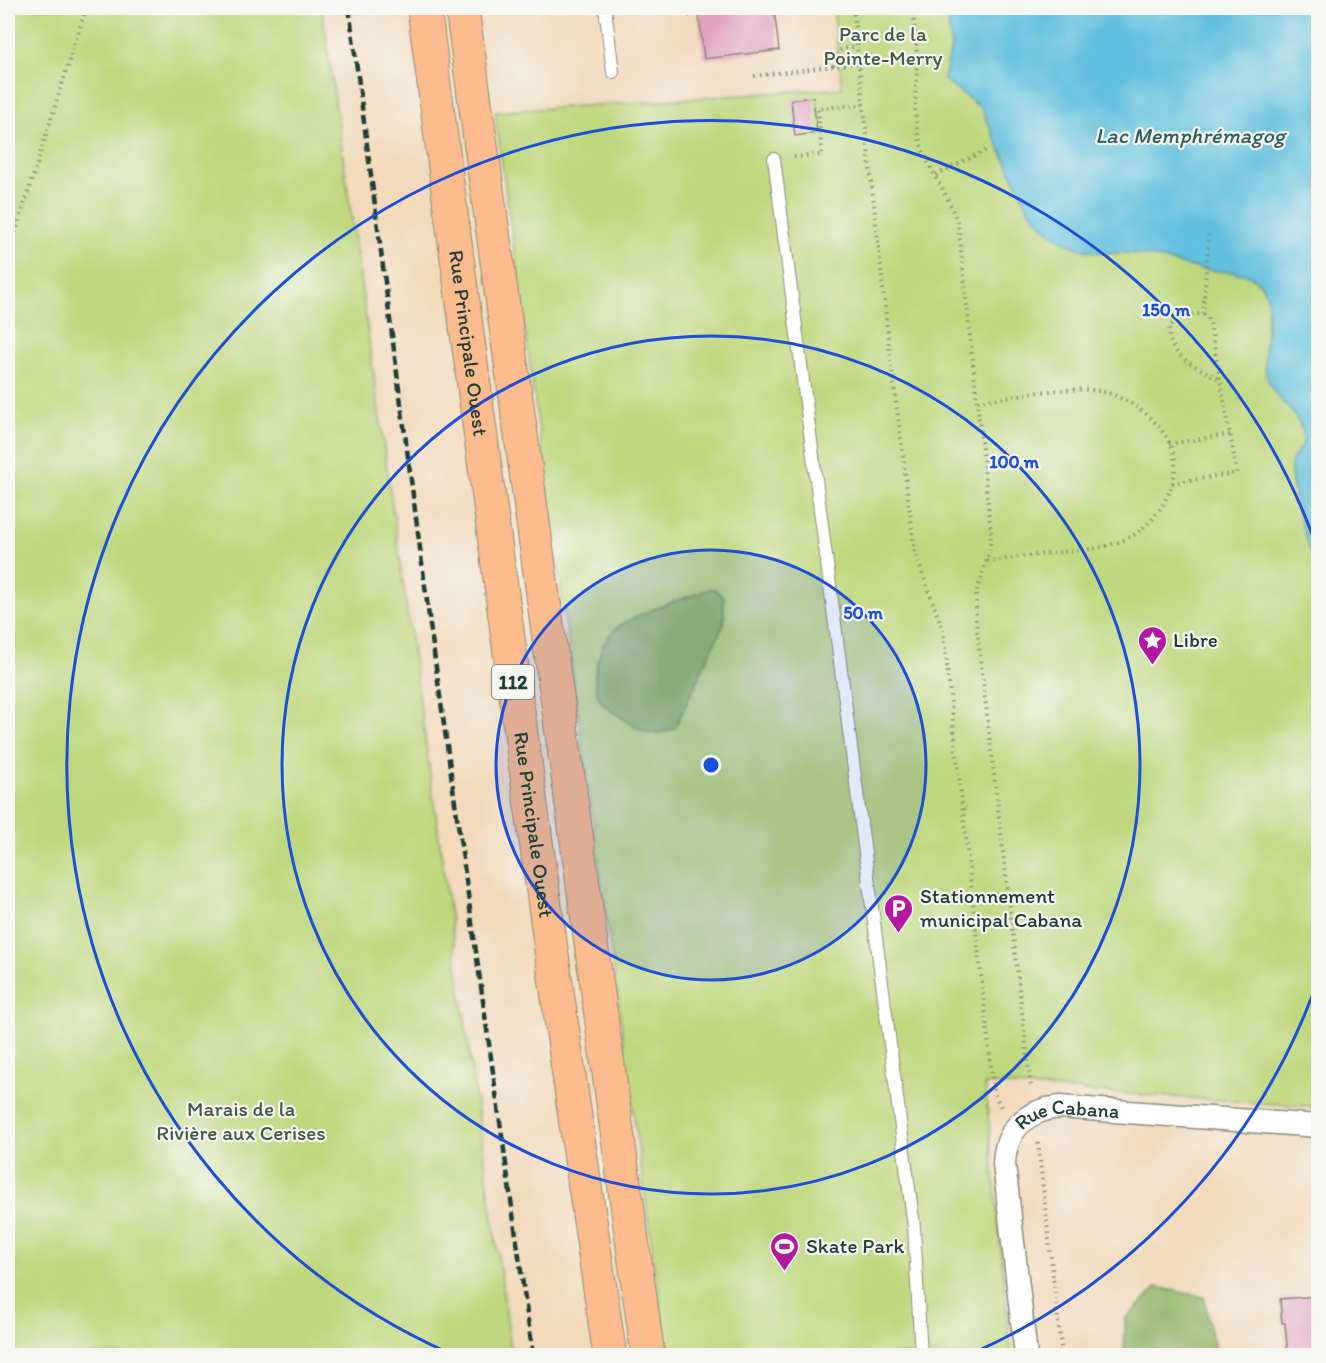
<svg xmlns="http://www.w3.org/2000/svg" width="1326" height="1363" font-family="Itim,sans-serif">
	<rect width="100%" height="100%" fill="#f6f6f2"/>
	<filter id="ink" filterUnits="userSpaceOnUse"><feTurbulence type="fractalNoise" baseFrequency=".0167" numOctaves="2"/><feDisplacementMap in="SourceGraphic" scale="12" xChannelSelector="R" yChannelSelector="G"/><feConvolveMatrix kernelMatrix="1 2 1 2 8 2 1 2 1" color-interpolation-filters="sRGB"/></filter>
	<filter id="wash" filterUnits="userSpaceOnUse"><feTurbulence type="fractalNoise" baseFrequency=".008" numOctaves="4" result="noise"/><feDisplacementMap in="SourceGraphic" scale="24" xChannelSelector="R" yChannelSelector="G"/><feGaussianBlur stdDeviation="1.35" result="paint"/><feColorMatrix in="noise" values="0 0 0 0 0 0 0 0 0 0 0 0 0 0 0 0 0 1.4 0 .05"/><feComposite in="paint" operator="in"/></filter>
	<g filter="url(#wash)">
		<rect width="100%" height="100%" fill="#f2dabb"/>
		<!-- green -->
		<g fill="#bed77c" stroke="#6e8a58" stroke-width="1.5">
			<path d="M8 8H322L512 1355H8Z"/>
			<path d="M833 8H947L951 47 944 80 981 108 1029 210 1067 243 1095 252 1136 253 1249 275C1259 282 1264 287 1268 298 1267 313 1262 361 1266 372 1274 395 1299 411 1303 435 1306 449 1291 453 1291 467 1290 494 1309 548 1318 575V1107L985 1084 1011 1355H667L495 112 842 88Z"/>
		</g>
		<!-- forest -->
		<g fill="#96b86c" stroke="#5a7a50" stroke-width="1.5">
			<path d="M713 588 724 597V623L675 728C652 738 644 732 625 720 615 713 603 707 598 696 590 675 599 648 613 631 626 616 691 596 713 588Z"/>
			<path d="M1157 1287 1204 1297 1216 1355H1124L1125 1319Z"/>
		</g>
		<!-- water -->
		<path fill="#60c0de" stroke="#407e89" stroke-width="1.5" d="M947 8H1318V575C1307 542 1293 504 1291 469 1290 453 1307 449 1303 433 1297 407 1271 401 1266 372 1261 350 1275 304 1263 287 1252 269 1226 273 1208 270 1184 267 1161 257 1137 254 1124 252 1110 254 1096 252 1069 249 1045 231 1029 210L981 108 944 80 951 47Z"/>
		<g id="blocks">
			<!-- building -->
			<g fill="#e19dbd">
				<path d="M698 8H774L779 50 704 59Z"/>
				<path d="M813 97 817 133 795 136 791 100Z"/>
				<path d="M1318 1296V1356H1288L1285 1323H1282L1280 1299Z"/>
			</g>
		</g>
	</g>
	<g filter="url(#ink)">
		<use href="#blocks" fill-opacity="0" stroke="#888c78" stroke-width="1.5"/>
		<g fill="none" stroke-linecap="round" stroke-linejoin="round">
			<defs>
				<g id="service">
					<path d="M605 8 613 72"/>
					<path d="M774 159 914 1227 921 1356"/>
				</g>
				<g id="minor">
					<path id="s1" d="M1026 1356 1004 1164C1005 1130 1026 1110 1060 1107L1318 1126"/>
				</g>
				<g id="primary">
					<path id="s2" d="M424 8C483 457 543 907 610 1356"/>
					<path d="M462 8 648 1356"/>
				</g>
			</defs>
			<!-- service casing -->
			<use href="#service" stroke="#888c78" stroke-width="14"/>
			<!-- minor casing -->
			<use href="#minor" stroke="#888c78" stroke-width="25"/>
			<!-- primary casing -->
			<use href="#primary" stroke="#888c78" stroke-width="35"/>
			<!-- path -->
			<g stroke="#888c78" stroke-width="4" stroke-dasharray="1.5 4.5" stroke-linecap="butt">
				<path d="M683 8 684 16 699 14"/>
				<path d="M853 8 889 345 915 553 943 630 994 1093 1001 1107"/>
				<path d="M912 8C915 28 917 48 917 68 916 97 912 112 920 142 929 173 953 198 959 231L991 533 989 552 976 594V621L1031 1088"/>
				<path d="M774 10 793 8"/>
				<path d="M833 66C832 50 843 48 857 47"/>
				<path d="M754 76 858 63"/>
				<path d="M794 157 822 155 818 108 863 105"/>
				<path d="M936 175 988 149"/>
				<path d="M8 256 86 8"/>
				<path d="M1203 314 1209 230"/>
				<path d="M978 401C1014 397 1078 382 1111 394 1138 404 1168 427 1174 456 1180 484 1159 517 1138 532 1128 540 1115 543 1104 547L987 561"/>
				<path d="M1169 444 1231 434"/>
				<path d="M1172 483 1237 473 1210 323 1208 318 1203 314 1183 315 1170 326C1164 356 1198 367 1219 379"/>
				<path d="M1038 1143 1062 1356"/>
			</g>
			<!-- service -->
			<use href="#service" stroke="#fff" stroke-width="12"/>
			<!-- minor -->
			<use href="#minor" stroke="#fff" stroke-width="22"/>
			<!-- primary -->
			<use href="#primary" stroke="#fbbb8c" stroke-width="33"/>
			<!-- rail -->
			<path stroke="#1f3d34" stroke-width="4.5" stroke-dasharray="9 4.5" stroke-linecap="butt" d="M349 8 431 632 533 1356"/>
		</g>
	</g>
	<!-- distance rings -->
	<circle cx="711" cy="765" r="215" fill="#1d4ed8" fill-opacity=".12"/>
	<g fill="none" stroke="#1d4ed8" stroke-width="3">
		<circle cx="711" cy="765" r="215"/>
		<circle cx="711" cy="765" r="429"/>
		<path d="M1318 980A644 644 0 0 1 973 1353M449 1353A644 644 0 1 1 1318 550"/>
	</g>
	<!-- icons -->
	<defs>
		<symbol id="sight-pin" viewBox="-11 -11 22 30"><path d="M0 17L-7.5 6A9.5 9.5 0 1 1 7.5 6Z" fill="#b5179e" stroke="#f6f6f2"/><path d="M0-6L1.8-2.2L6-1.7L2.9 1.2L3.7 5.4L0 3.3L-3.7 5.4L-2.9 1.2L-6-1.7L-1.8-2.2Z" fill="#fff"/></symbol>
		<symbol id="parking-pin" viewBox="-11 -11 22 30"><path d="M0 17L-7.5 6A9.5 9.5 0 1 1 7.5 6Z" fill="#b5179e" stroke="#f6f6f2"/><path d="M-3.5-5.5H1a3.5 3.5 0 0 1 0 7H-1V5.5H-3.5ZM-1-3.4V-.6H.8a1.4 1.4 0 0 0 0-2.8Z" fill="#fff"/></symbol>
		<symbol id="stadium-pin" viewBox="-11 -11 22 30"><path d="M0 17L-7.5 6A9.5 9.5 0 1 1 7.5 6Z" fill="#b5179e" stroke="#f6f6f2"/><path d="M0-5a6.5 5 0 1 0 0 10a6.5 5 0 1 0 0-10ZM-3.5-1.8h7v3.6h-7Z" fill="#fff"/></symbol>
	</defs>
	<g fill-rule="evenodd">
		<use href="#sight-pin" x="1136" y="624" width="33" height="45"/>
		<use href="#parking-pin" x="882" y="892" width="33" height="45"/>
		<use href="#stadium-pin" x="768" y="1230" width="33" height="45"/>
	</g>
	<g text-anchor="middle" stroke-width="4.5" stroke-linejoin="round" paint-order="stroke">
		<!-- shield labels -->
		<rect fill="#f6f6f2" stroke="#60746d" stroke-width="1.5" x="492" y="665" width="42" height="34" rx="4.5"/>
		<g font-size="20" font-weight="bold" fill="#1f3d34">
			<text x="513" y="689">112</text>
		</g>
		<!-- park labels -->
		<g font-size="21" fill="#3f5c42" stroke="#f6f6f2">
			<text x="883" y="41">Parc de la<tspan x="883" dy="24">Pointe-Merry</tspan></text>
			<text x="241" y="1116">Marais de la<tspan x="241" dy="24">Rivière aux Cerises</tspan></text>
		</g>
		<!-- street labels -->
		<g font-size="21" fill="#1f3d34" stroke="#f6f6f2">
			<text dy="7" stroke="none"><textPath href="#s2" startOffset="338">Rue Principale Ouest</textPath></text>
			<text dy="7" stroke="none"><textPath href="#s2" startOffset="824">Rue Principale Ouest</textPath></text>
			<text dy="7" stroke="none"><textPath href="#s1" startOffset="288">Rue Cabana</textPath></text>
		</g>
		<!-- poi labels -->
		<g font-size="21" fill="#1f3d34" stroke="#f6f6f2" text-anchor="start">
			<text x="1173" y="647">Libre</text>
			<text x="920" y="903">Stationnement<tspan x="920" dy="24">municipal Cabana</tspan></text>
			<text x="806" y="1253">Skate Park</text>
		</g>
		<!-- water labels -->
		<g font-size="22" font-style="italic" fill="#2f5e5e" stroke="#f6f6f2">
			<text x="1190" y="143">Lac Memphrémagog</text>
		</g>
	</g>
	<circle cx="711" cy="765" r="9" fill="#1d4ed8" stroke="#f6f6f2" stroke-width="3"/>
	<g font-size="18" text-anchor="middle" font-weight="bold" fill="#1d4ed8" stroke="#f6f6f2" stroke-width="4.5" stroke-linejoin="round" paint-order="stroke">
		<text x="1166" y="316">150 m</text>
		<text x="1014" y="468">100 m</text>
		<text x="863" y="619">50 m</text>
	</g>
	<!-- margin -->
	<rect width="1326" height="1363" fill="none" stroke="#f6f6f2" stroke-width="30"/>
</svg>
